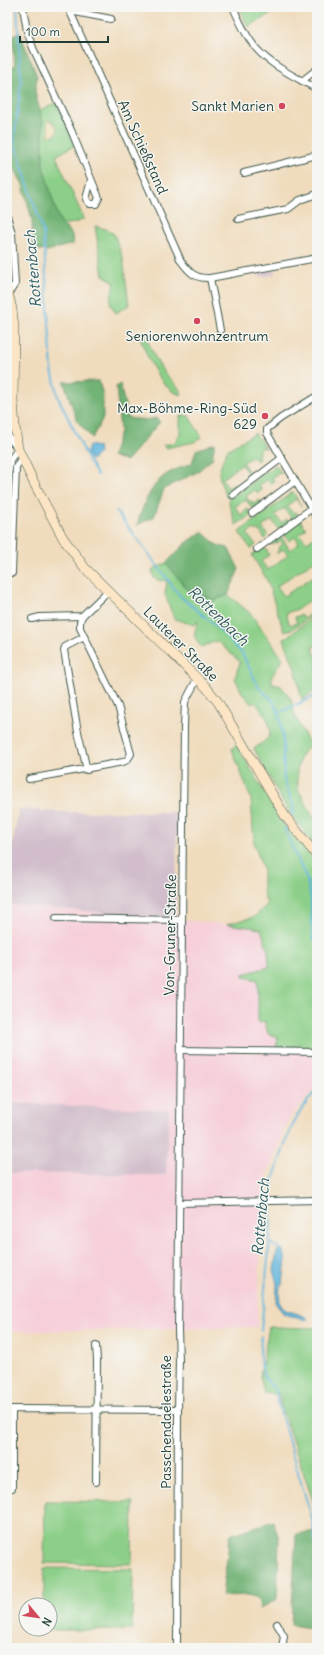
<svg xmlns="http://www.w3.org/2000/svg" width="324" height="1655" font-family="Delius,sans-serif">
	<rect width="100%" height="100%" fill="#f6f6f2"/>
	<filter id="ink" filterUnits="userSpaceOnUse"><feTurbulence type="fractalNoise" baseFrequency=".025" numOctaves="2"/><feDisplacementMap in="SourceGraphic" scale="8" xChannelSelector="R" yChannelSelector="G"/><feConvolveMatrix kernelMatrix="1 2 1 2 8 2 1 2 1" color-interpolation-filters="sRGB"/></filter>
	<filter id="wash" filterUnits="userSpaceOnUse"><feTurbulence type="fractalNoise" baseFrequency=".012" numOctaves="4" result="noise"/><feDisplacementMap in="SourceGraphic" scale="16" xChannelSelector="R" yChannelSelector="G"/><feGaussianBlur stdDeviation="0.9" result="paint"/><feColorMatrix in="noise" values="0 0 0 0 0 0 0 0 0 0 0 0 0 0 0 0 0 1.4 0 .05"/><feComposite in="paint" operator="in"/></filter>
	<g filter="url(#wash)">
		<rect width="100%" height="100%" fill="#f0dcbd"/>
		<!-- built -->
		<path fill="#f6cfd9" d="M7 904 176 919 261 928 268 951 269 967 243 977 258 980V1023L265 1022 278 1036 276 1047 317 1048V1086L289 1119 266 1178 261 1233 257 1327 7 1332Z"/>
		<!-- industrial -->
		<g fill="#d1bdcb">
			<path d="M274 269 275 274 260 277 259 272Z"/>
			<path d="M19 809 62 812H177L176 919 7 904V873Z"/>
			<path d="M9 1103 169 1110 166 1175 11 1173Z"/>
		</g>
		<!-- green -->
		<g fill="#8ccf88" stroke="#56865e">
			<path d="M239 7H282L248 27Z"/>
			<path d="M56 103 75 145 56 156 84 219 75 223 51 226 24 117Z"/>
			<path d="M95 226 106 229 114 234 123 258 129 305 116 313 110 304 114 282 103 275Z"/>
			<path d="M145 333C150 347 156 362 165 373 171 381 179 385 182 395 160 391 147 355 140 338Z"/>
			<path d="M188 415 202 437 194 442 166 448 163 445 174 443 180 434V416Z"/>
			<path d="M255 433 266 449 263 447 258 450 260 453 257 455 260 458 257 461 253 456 243 463 252 477 251 478 241 464 222 479 228 488 234 484 238 489 227 498 220 481 219 472 222 462 227 450Z"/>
			<path d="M276 465 282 474 279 473 272 478 274 481 270 483 267 480 259 486 262 490 258 493 255 490 246 496 250 502 252 501 254 504 260 500 262 503 253 509 246 500 235 506 240 515 248 509 251 515 236 525 228 500Z"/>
			<path d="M293 492 302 507 296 499 287 506 293 513 296 512 298 515 292 519 284 508 275 515 282 523 287 519 289 522 279 530 272 520 262 527 268 536 265 539 258 529 256 531 254 529 247 534 256 545 251 549 239 532Z"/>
			<path d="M300 520 306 529 299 534 307 542 316 535 317 537V559L277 586 284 596 317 574V595L298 609 286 613 290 625 297 623 295 617 302 615 304 618 317 609V612L294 628 284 632 267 580 252 555 261 548 266 549 269 555 261 561 268 570 288 555 283 549 277 554 279 547 283 544 281 541 272 545 270 542 280 535 290 550 299 543 295 537 289 541 283 532Z"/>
			<path d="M166 563 189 590 214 600 228 595 251 614 283 659 272 676V684L281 686 291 699 296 718 310 745 301 755 297 771 298 789 317 823V849L287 809 254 749C258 745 263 743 267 739 277 729 261 709 255 702L251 704 241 691 235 678 240 662 217 641 201 647C192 635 194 635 198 621L194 625 174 619 165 594 167 582 164 580 160 581 154 578 152 570Z"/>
			<path d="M317 614V646H312L317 659V689L302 700 295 669 284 639Z"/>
			<path d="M236 744 282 822 317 863V1048L276 1047 278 1037 268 1034 265 1022 258 1023V980L243 977V974L269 967 268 951 261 929 227 924 254 917 267 905 263 890V870L254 843 251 799 232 749Z"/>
			<path d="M269 1327 317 1328V1520L316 1510 281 1407 279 1394 264 1393 260 1376Z"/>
			<path d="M7 1450H10L9 1486H7Z"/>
			<path d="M45 1501 133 1502 132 1564 44 1563Z"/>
			<path d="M44 1568 133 1569 132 1630H44L50 1629V1605H44Z"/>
		</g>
		<!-- forest -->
		<g fill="#71b274" stroke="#487854">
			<path d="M20 33 37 76 35 93 43 121V166L57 214 62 224 72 235 73 244 47 251 33 249 32 220 23 185 7 154V68L15 66 12 35Z"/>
			<path d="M99 381 103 396V418L92 438 77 421 64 382Z"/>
			<path d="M120 384 128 418 145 420 156 418 160 422 126 461 112 456 120 431 116 387Z"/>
			<path d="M215 443 212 459 197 472 164 489 154 517 137 525C142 508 149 488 164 476 172 470 183 467 192 463L196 450Z"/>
			<path d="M202 532 217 545 228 548 239 569 228 595 214 600 188 590 166 563 185 544Z"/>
			<path d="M273 1521 279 1539 277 1599 260 1609 258 1598 249 1595 222 1596 230 1535Z"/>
			<path d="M317 1531V1648H311V1628L291 1625 296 1534Z"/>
		</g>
		<!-- sand -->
		<path fill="#eeda9e" stroke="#868c69" d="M49 120 54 123 58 130 55 135 49 136 47 121Z"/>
		<!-- water -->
		<g fill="#5eb4db" stroke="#3e7888">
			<path d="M89 445 98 447 99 453 91 460 87 454Z"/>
			<path d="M280 1249 283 1250 286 1260 283 1284 280 1286C277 1318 288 1306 308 1319L306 1321 284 1314 276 1304 277 1285 274 1270 277 1251Z"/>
		</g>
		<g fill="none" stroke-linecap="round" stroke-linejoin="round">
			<!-- stream -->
			<g stroke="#5eb4db" stroke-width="2">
				<path d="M17 7 21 83 14 141 43 231 52 370 58 397 89 461 97 475"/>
				<path d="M116 511 180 596 216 626 242 653 259 688 273 701 279 713 283 738 284 780 294 808 292 816"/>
				<path d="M279 713 317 695"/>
				<path d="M287 826 285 830 307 880 311 899V914L313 937 317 944"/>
				<path d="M270 1243 280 1249"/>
				<path d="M261 1330 270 1239 272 1183 287 1138 296 1118 309 1099 317 1091"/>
				<path d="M261 1336 260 1360 264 1377 276 1391 278 1404 293 1456 312 1518 317 1552"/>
				<path d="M315 1648 317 1625"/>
			</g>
		</g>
	</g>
	<g filter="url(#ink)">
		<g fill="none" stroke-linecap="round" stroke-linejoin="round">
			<defs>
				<g id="street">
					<path d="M23 7 27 31 33 48 71 130 99 198 96 204H90L86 199 91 180"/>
					<path d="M68 7 181 261C189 272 195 279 210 278L317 258"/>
					<path d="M233 7C238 18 243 30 250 40 264 63 294 76 317 89"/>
					<path d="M70 11 111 19"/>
					<path d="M302 81 317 69"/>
					<path d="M244 173 317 155"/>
					<path d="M7 216 12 233 15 284 9 293"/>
					<path d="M238 219 288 209 300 200 317 194"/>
					<path d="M210 278 220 330"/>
					<path d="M317 396 281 418 267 429V433L317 518"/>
					<path d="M7 435 18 449 10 460 7 487"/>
					<path d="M233 495 282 458"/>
					<path d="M252 513 295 481"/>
					<path d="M257 549 312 508"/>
					<path d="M12 573 16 467 22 457"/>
					<path d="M32 619 40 617 82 616 108 591"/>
					<path d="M84 637 65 647 64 650 78 732 87 770"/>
					<path d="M29 779 123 762 127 760 131 754 118 706 80 628V622L82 616"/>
					<path d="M56 918 182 920"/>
					<path d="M181 1050 317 1052"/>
					<path d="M180 1203 317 1200"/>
					<path d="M96 1482 97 1360 96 1346"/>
					<path d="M12 1488V1409L178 1410"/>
					<path d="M277 1624 284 1636 282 1648"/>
					<path d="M177 1648 178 1410 179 1360 178 1330 184 726 185 702 197 679"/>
				</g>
				<path id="secondary" d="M7 288 12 309 14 328 13 401 15 427 18 449 35 485 63 538 85 568 206 687 218 702 285 816 317 856"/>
			</defs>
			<!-- street casing -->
			<use href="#street" stroke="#3e5549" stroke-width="8"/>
			<!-- secondary casing -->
			<use href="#secondary" stroke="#3e5549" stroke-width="10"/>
			<!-- street -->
			<use href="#street" stroke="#fff" stroke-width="6"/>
			<!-- secondary -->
			<use href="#secondary" stroke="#fce5c4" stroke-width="9"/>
		</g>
	</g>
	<!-- markers -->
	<g fill="#d1495b" stroke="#f6f6f2" stroke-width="1.5">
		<circle cx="282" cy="106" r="4"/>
		<circle cx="197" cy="321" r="4"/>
		<circle cx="265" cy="416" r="4"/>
	</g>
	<g text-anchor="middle" stroke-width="3" stroke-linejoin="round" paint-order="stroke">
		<!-- poi labels -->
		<g font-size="14" fill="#1f3d34" stroke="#f6f6f2" text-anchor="end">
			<text x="274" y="111">Sankt Marien</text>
			<text x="197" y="341" text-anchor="middle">Seniorenwohnzentrum</text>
			<text x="257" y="413">Max-Böhme-Ring-Süd<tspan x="257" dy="16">629</tspan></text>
		</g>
		<!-- street labels -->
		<g font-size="14" fill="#1f3d34" stroke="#f6f6f2">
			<text transform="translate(143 147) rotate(66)" y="5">Am Schießstand</text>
			<text transform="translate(181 644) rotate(45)" y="5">Lauterer Straße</text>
			<text transform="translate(170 935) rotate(-89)" y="5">Von-Gruner-Straße</text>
			<text transform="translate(166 1422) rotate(-90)" y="5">Passchendaelestraße</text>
		</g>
		<!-- water labels -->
		<g font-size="15" font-style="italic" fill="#2f5b5e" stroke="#f6f6f2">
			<text transform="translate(33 269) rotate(-95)" y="5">Rottenbach</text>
			<text transform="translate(218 616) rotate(44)" y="5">Rottenbach</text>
			<text transform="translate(261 1217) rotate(-85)" y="5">Rottenbach</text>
		</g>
	</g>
	<!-- margin -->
	<rect width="324" height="1655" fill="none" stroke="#f6f6f2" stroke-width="24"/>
	<!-- north arrow -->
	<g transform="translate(38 1617) rotate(119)"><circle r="19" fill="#f6f6f2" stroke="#a0aca6"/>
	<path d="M0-3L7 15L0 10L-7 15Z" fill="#d1495b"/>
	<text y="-6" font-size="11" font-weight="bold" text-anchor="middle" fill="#1f3d34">N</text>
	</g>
	<!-- scale -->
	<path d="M20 36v6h88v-6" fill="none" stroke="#1f3d34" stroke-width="2"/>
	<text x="26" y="36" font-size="12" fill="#1f3d34" stroke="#f6f6f2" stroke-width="3" paint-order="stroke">100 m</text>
</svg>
